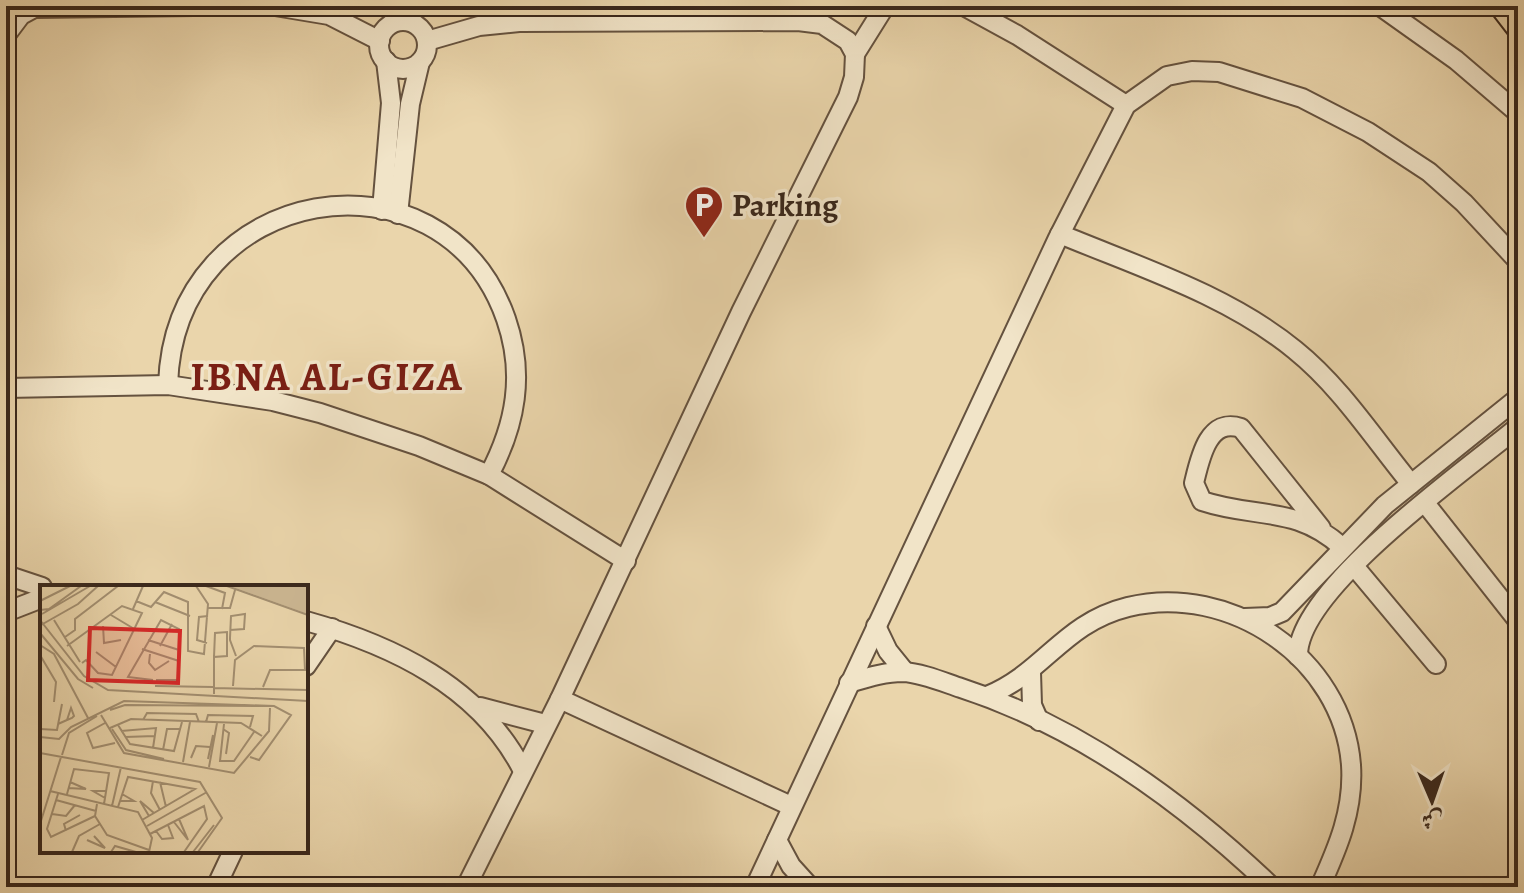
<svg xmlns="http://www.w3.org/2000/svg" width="1524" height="893" font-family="Alegreya,Amiri,serif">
	<rect width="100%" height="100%" fill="#ead5ab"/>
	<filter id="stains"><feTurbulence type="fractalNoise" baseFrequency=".0025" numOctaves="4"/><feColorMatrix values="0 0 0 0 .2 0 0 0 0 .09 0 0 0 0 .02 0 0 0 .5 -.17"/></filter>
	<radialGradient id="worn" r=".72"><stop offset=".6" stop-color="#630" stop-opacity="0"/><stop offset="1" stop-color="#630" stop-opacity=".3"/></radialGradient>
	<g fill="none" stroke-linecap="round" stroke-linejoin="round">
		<defs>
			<g id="minor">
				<path d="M275 6 329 15 380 41"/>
				<path d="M964 6 1017 35 1126 105"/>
				<path d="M1380 6 1456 60 1518 113"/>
				<circle cx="403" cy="45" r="24"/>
				<path d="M6 35 21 15 34 8 194 6"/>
				<path d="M427 41 479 26 519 22 798 21 822 24 848 41 855 54 854 77 848 97 741 312 560 699 466 887"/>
				<path d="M855 54 885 6"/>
				<path d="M382 210 391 103 386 61"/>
				<path d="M398 214 410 104 420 62"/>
				<path d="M1060 234C1139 267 1228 295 1295 350 1341 387 1374 439 1411 484"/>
				<path d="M168 385C174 182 443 139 506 319 525 374 516 424 489 475"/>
				<path d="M6 388 168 385 273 401 320 413 419 446 489 475 626 561"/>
				<path d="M1425 503 1518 621"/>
				<path d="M1321 528 1241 428C1208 417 1200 458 1194 483L1202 501C1256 519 1295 505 1342 547"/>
				<path d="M1354 566 1436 664"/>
				<path d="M6 575 42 587"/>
				<path d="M6 612 42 598"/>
				<path d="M1245 618 1270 617 1282 612 1385 505 1518 398"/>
				<path d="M306 621C392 645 479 686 522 769"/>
				<path d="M876 626 888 651 905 672"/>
				<path d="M1298 656C1297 589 1466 470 1518 427"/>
				<path d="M306 666 332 628"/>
				<path d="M1031 672 1032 705 1039 721"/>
				<path d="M849 683C866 678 884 672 903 672 922 673 943 682 961 688 1078 726 1184 803 1272 887"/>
				<path d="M987 696C1044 673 1063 623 1128 607 1229 582 1343 658 1351 765 1354 810 1338 847 1320 887"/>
				<path d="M560 699 791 806"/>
				<path d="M480 707 545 724"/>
				<path d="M777 840 791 866 810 887"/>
				<path d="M216 887 233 851"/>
				<path d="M755 887 1058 238 1126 105 1167 76 1192 71 1219 72 1302 98 1368 132 1429 172 1464 203 1518 261"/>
				<path d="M763 887H805"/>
				<path d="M1510 887 1518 881"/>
			</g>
			<path id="major" d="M1501 6 1518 28"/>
		</defs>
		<!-- minor casing -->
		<use href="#minor" stroke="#65523f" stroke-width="22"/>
		<!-- major casing -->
		<use href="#major" stroke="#39271b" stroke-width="26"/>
		<!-- minor -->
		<use href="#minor" stroke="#f1e4c8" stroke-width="18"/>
		<!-- major -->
		<use href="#major" stroke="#ead5ab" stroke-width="22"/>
	</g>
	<!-- icons -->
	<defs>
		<symbol id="parking-pin" viewBox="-11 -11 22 30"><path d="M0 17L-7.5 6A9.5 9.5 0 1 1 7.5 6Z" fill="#8f2418" stroke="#f1e4c8"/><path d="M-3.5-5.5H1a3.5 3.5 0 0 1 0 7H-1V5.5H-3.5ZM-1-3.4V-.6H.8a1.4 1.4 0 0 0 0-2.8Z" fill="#fff"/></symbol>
	</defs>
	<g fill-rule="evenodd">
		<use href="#parking-pin" x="682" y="183" width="44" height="60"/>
	</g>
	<g text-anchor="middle" stroke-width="7" stroke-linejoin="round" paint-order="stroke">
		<!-- poi labels -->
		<g font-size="32" font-weight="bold" fill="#39271b" stroke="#f1e4c8" text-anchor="start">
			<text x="732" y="216">Parking</text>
		</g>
		<!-- district labels -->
		<g font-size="40" font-weight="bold" letter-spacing="2" fill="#7a1f14" stroke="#f1e4c8">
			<text x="327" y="390">IBNA AL-GIZA</text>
		</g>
	</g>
	<!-- overview -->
	<g transform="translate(40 585)">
		<rect width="268" height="268" fill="#ead5ab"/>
		<path d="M190 1H268V29Z" fill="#ccb793"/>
		<path fill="none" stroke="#a38f71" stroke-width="2" d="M166 1 185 8 182 24M187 1 268 30M0 16 30 1M96 16 111 22 124 7 148 17V66L164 69 168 19 156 1M115 17 150 31M168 23H190L195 5M93 24 103 1M0 25 9 24 41 1M2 29 50 1M71 30 96 45M0 35 44 91 68 105 268 116M14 35 40 77M1 40 38 19 58 1M63 41 64 58 81 55M190 45 204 44 205 29 191 31 190 53V55L196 71M0 48 38 94 53 103M25 52 35 45V34L78 1M108 55 139 65M167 58 157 55 159 32 168 31M0 60 14 69 48 133M27 61 82 21 102 28 72 90 58 88 46 75 42 78M120 61 132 39M102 64 139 76M56 67 76 82M110 69 109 78 115 85 129 76M0 70 16 97 14 117M113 95 88 92 121 35 139 44 138 95H116M115 101 173 102M193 101 195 75 214 61 264 63 265 85M223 102 230 85H266M174 103 268 105M174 109V72L187 71V47L175 48 174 72M70 125 85 120 223 121M61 130 84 168 194 188 229 146 230 123M103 135 107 128 156 129 159 137M166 137 168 130 213 131 210 142M65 138 47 148 53 163 75 158M18 139 27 135 32 133 34 131 31 123 27 135M184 139 180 176H194L214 147M78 140 90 159 134 166 142 137M70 143 91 134 201 138 222 151M0 144 17 145 22 119M72 144 86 165 124 174M183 144 189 148 186 169M81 146 116 143 113 163M0 152 19 154 31 142 84 116 234 121 251 130 219 175 210 172M85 152 115 151M123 165 127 144H141M0 168 160 197 182 233 158 267M22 170 29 148 57 131M151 173 156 161 170 162M168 174 173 150M143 177 150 137M169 182 177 138M113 196 111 208 120 225M120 197 126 222M28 203 46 204 30 197M10 206 98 227 112 253 109 267M18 209 7 244 11 252 55 231M27 209 34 184 69 188 64 219M65 213 53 206H67M16 215 56 226M80 216H94L82 209M57 219 55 231 67 250 109 265M72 221 81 182M78 222 88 192 155 204 102 235M12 229 26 231 35 220M109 231 100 216 114 228M134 237 148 255 139 234M0 239 21 172M107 241 167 207M26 246 24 239 40 230M116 246 122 254 133 253 128 240M110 249 164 221 167 234 144 267M47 255 65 263 54 251M32 267 39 251 60 239M71 267 75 261 96 267M153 267 174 240"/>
		<path fill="#d62828" fill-opacity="0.15" stroke="#d62828" stroke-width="4" d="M50 43 140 46 138 98 48 95Z"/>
		<rect width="268" height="268" fill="none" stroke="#39271b" stroke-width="4"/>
	</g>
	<!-- margin -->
	<rect width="1524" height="893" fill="none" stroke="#ead5ab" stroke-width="32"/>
	<rect x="8" y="8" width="1508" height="877" fill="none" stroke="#39271b" stroke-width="4"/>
	<rect x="16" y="16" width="1492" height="861" fill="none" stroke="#39271b" stroke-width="2"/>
	<!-- north arrow -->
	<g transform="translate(1432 801) rotate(178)" stroke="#f1e4c8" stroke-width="6" paint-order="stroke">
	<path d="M0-6L14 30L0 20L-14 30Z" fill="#39271b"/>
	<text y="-12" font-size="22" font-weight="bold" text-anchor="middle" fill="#39271b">ش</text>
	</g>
	<rect width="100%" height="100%" filter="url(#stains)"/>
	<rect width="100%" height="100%" fill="url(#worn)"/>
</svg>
